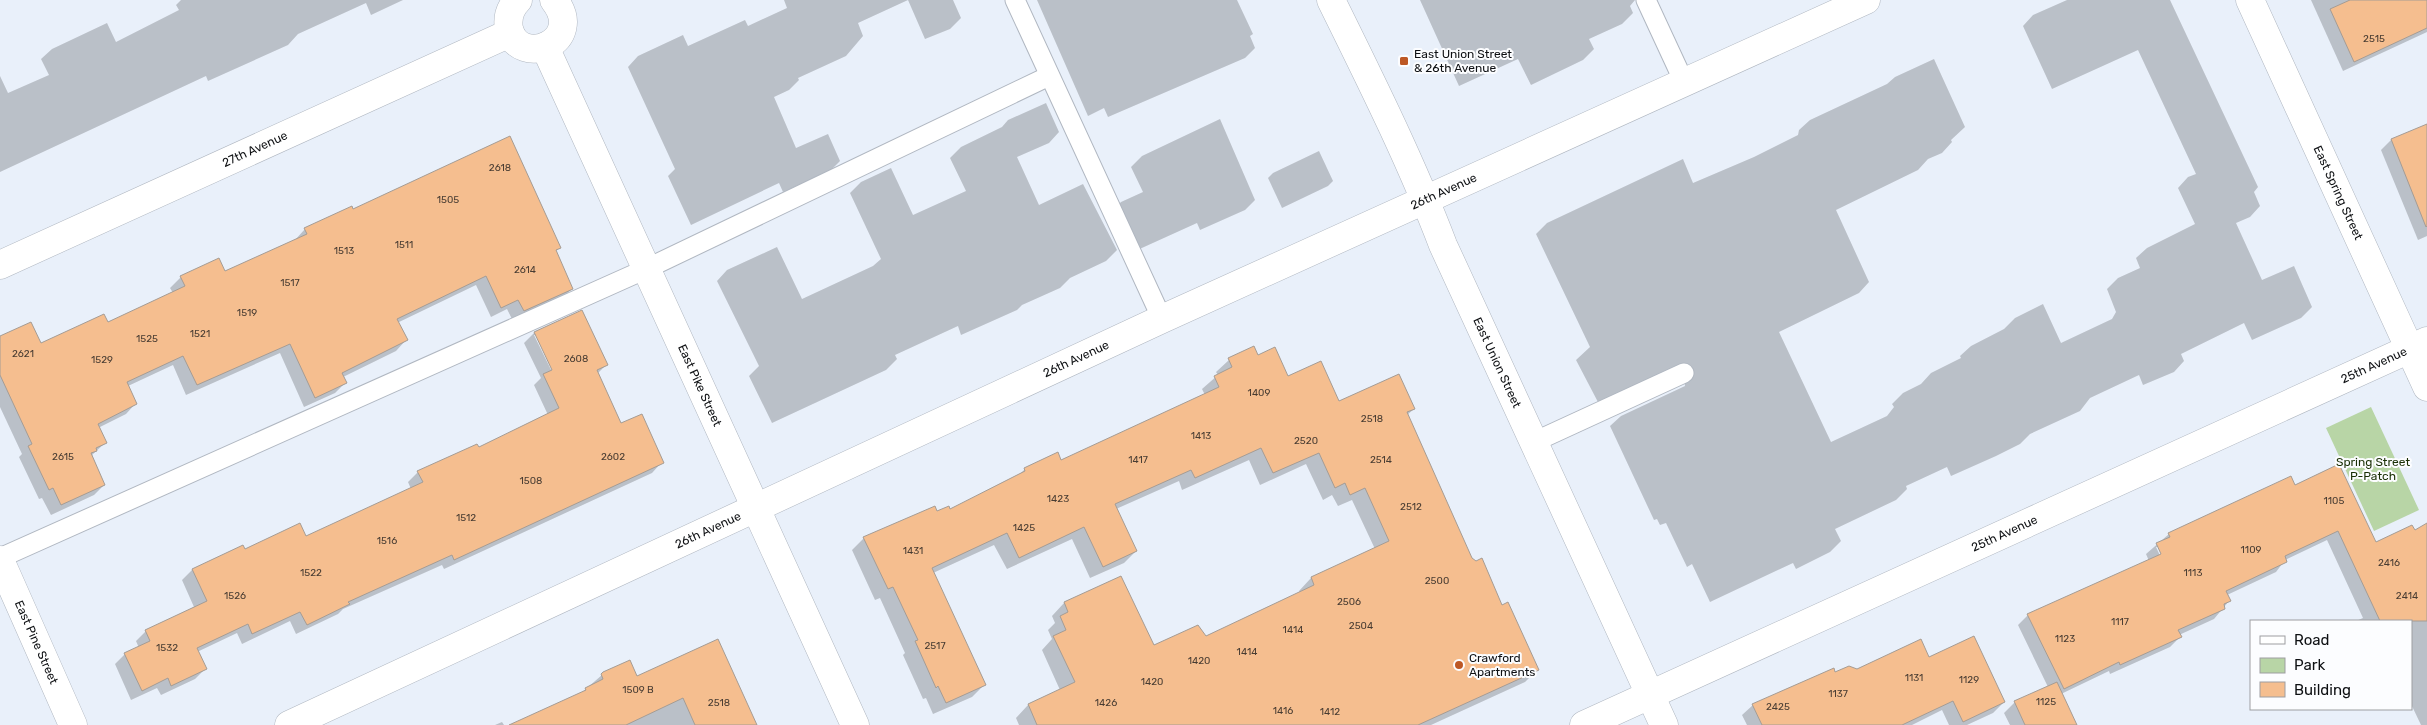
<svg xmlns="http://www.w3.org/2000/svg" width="2427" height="725" font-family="Rubik,sans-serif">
	<rect width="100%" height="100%" fill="#e9f0fa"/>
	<!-- green -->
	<path fill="#b8d5a6" d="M2371 407 2419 510 2374 531 2326 428Z"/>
	<!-- shadow -->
	<g fill="#0003" fill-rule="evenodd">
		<path d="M181 0H403L371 15 366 3 298 34 288 45 208 81 206 76 0 172V76L8 93 49 75 41 59 52 49 107 23 116 42 179 10 176 5Z"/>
		<path d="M784 0H953L961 18 950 29 925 39 908 0 858 23 863 36 846 56 798 78 799 80 789 90 774 97 796 148 828 134 840 161 830 171 783 192 779 183 691 225 668 176 675 169 628 67 638 56 683 35 688 46 745 20 748 26 787 8Z"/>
		<path d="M1037 0H1237L1253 34 1250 36 1255 48 1245 58 1108 117 1104 108 1088 116Z"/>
		<path d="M1420 0H1635L1630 6 1633 13 1622 24 1589 39 1594 49 1583 60 1531 85 1518 59 1459 86Z"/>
		<path d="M2067 0H2170L2258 187 2254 192 2260 206 2250 217 2236 223 2262 280 2294 266 2312 307 2301 318 2252 340 2244 323 2181 354 2184 361 2174 372 2143 385 2139 375 2090 398 2080 411 2030 434 2020 444 1996 456 1951 476 1947 467 1906 486 1907 489 1896 500 1835 529 1841 541 1830 552 1796 569 1793 563 1710 602 1692 564 1687 567 1666 523 1660 525 1657 519 1654 520 1610 426 1621 416 1685 386 1684 379 1599 404 1576 360 1590 347 1536 234 1547 223 1683 159 1693 183 1754 157 1798 135 1799 130 1810 120 1887 84 1895 77 1934 59 1965 127 1951 140 1952 142 1942 153 1928 159 1918 170 1836 210 1869 282 1859 293 1779 332 1831 442 1887 416 1894 407 1892 404 1903 393 1921 384 1931 373 1961 358 1960 356 1971 346 2004 329 2015 318 2043 304 2061 343 2112 319 2116 312 2107 289 2118 278 2140 268 2136 258 2147 248 2195 224 2178 188 2188 177 2196 174 2138 50 2052 89 2023 26 2033 15Z"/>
		<path d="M2311 0H2427V32L2343 71Z"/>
		<path d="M1046 103 1059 132 1049 143 1017 157 1039 205 1083 184 1117 250 1106 261 1070 278 1060 288 1022 305 1017 310 961 335 958 326 895 355 897 359 886 370 772 423 749 376 759 366 717 281 727 270 777 247 802 299 873 266 881 259 850 193 861 182 891 168 913 215 966 191 950 158 961 147 1002 127 1008 120Z"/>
		<path d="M1220 119 1255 200 1245 210 1200 230 1197 223 1133 252 1110 213 1121 202 1143 192 1131 167 1142 156Z"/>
		<path d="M2427 125V236L2418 240 2381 150 2391 140Z"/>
		<path d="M1319 151 1333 181 1328 186 1282 208 1268 178 1273 173Z"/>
		<path d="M353 211 559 248 555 252 572 289 561 299 513 321 507 309 491 317 476 285 397 323 406 340 396 351 343 377 345 383 335 393 304 407 280 353 186 395 173 365 128 386 136 403 126 414 98 428 105 443 92 455 104 485 94 495 51 515 42 498 39 499 19 457 22 454 0 407V337L40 345 108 324 173 293 170 288 181 277 219 260 224 272 295 240 305 229Z"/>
		<path d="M582 311 606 365 597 374 621 424 662 462 652 473 444 569 442 565 343 609 338 614 296 634 290 621 242 644 237 633 197 652 205 669 195 679 161 695 157 688 131 700 115 664 125 654 139 648 136 641 146 631 194 607 182 580 192 570 242 546 244 551 306 538 411 489 408 482 418 472 478 449 548 415 534 385 541 378 524 343 534 333ZM534 335H537L556 375 554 376Z"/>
		<path d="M1258 357 1288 378 1338 402 1414 409 1407 415 1471 559 1537 670 1525 682 1431 725H1019L1016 718 1028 705 1060 690 1042 650 1052 639 1048 630 1055 623 1052 616 1064 603 1120 577 1153 646 1206 638 1300 593 1299 591 1311 578 1375 549 1352 500 1338 506 1332 495 1323 500 1306 464 1260 485 1249 460 1182 490 1179 481 1116 509 1136 551 1124 563 1090 578 1072 539 1007 569 994 545 933 573 984 685 972 697 933 714 926 698 923 699 903 655 905 653 880 598 875 600 852 550 864 538 937 513 949 511 1017 477 1025 469 1061 462 1205 395 1202 389 1218 375 1216 372 1229 360Z"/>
		<path d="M2294 487 2376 544 2427 557V725H2421L2411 704V621H2356L2363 618 2327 540 2285 560 2276 572 2227 595 2229 601 2214 619 2179 635 2180 637 2170 647 2110 674 2109 671 2061 694 2075 725H2010L2004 713 2015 702 2048 687 2018 625 2028 615 2149 561 2146 554 2169 534ZM2156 547H2159L2165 559 2162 560Z"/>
		<path d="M1929 658 2004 702 1993 713 1967 725H1949L1942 710 1912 725H1747L1742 715 1753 705 1835 674Z"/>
		<path d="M602 675 637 678 755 725H512L580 694Z"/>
		<path d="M502 722 504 725H495Z"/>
	</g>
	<!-- building -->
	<g fill="#f5be8f" stroke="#a59c94">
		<path d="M2350 0H2427V28L2354 62 2330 9Z"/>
		<path d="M2427 124V226L2426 227 2391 139Z"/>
		<path d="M510 136 561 248 556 250 573 289 524 311 518 300 501 308 486 276 397 319 408 340 342 373 347 383 315 398 290 344 197 385 183 356 127 382 137 404 98 424 107 443 96 448 97 451 91 453 105 485 61 505 53 488 49 490 28 446 32 444 0 375V336L31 322 41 343 104 314 108 322 185 286 180 276 219 258 225 271 307 234 304 228 352 206 353 209Z"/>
		<path d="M582 310 608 365 597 370 621 423 642 414 664 463 454 560 452 555 348 602 350 604 307 625 300 612 252 634 248 624 197 648 207 669 171 686 168 678 142 691 124 653 150 641 145 630 207 601 192 569 243 545 245 549 300 523 306 536 423 482 417 471 477 444 479 447 559 408 543 374 552 370 534 332Z"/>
		<path d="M1254 346 1258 355 1275 347 1288 376 1321 361 1339 401 1399 374 1415 409 1407 412 1472 558 1476 561 1482 558 1502 605 1508 602 1539 670 1418 725H1037L1028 704 1075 682 1053 636 1066 630 1060 616 1068 612 1064 602 1121 576 1154 645 1198 625 1206 636 1314 585 1311 577 1389 541 1365 488 1350 495 1345 483 1335 488 1319 453 1273 473 1261 448 1195 478 1191 470 1115 504 1137 551 1103 567 1084 527 1019 558 1007 533 932 568 986 685 946 703 938 686 936 688 915 641 918 640 893 587 888 589 863 537 935 506 937 511 949 506 950 509 1025 471 1024 468 1058 452 1061 460 1219 387 1214 376 1232 367 1228 358Z"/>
		<path d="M2339 464 2376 542 2412 525 2415 530 2427 523V621H2380L2338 531 2285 556 2287 562 2226 591 2231 601 2224 604 2225 609 2178 630 2182 637 2120 665 2119 662 2064 689 2027 614 2161 554 2156 543 2170 537 2168 533 2291 476 2295 485Z"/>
		<path d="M1974 636 2005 702 1963 722 1953 701 1902 725H1762L1752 704 1834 668 1835 672 1849 666 1857 669 1921 639 1929 657Z"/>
		<path d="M718 639 757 725H695L683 698 626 725H509L586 690 585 688 603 679 601 674 603 672 630 660 637 676Z"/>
		<path d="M2057 682 2077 725H2025L2014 701Z"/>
	</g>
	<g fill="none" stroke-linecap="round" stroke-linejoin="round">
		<defs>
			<g id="service">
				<path d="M1015 0 1162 319"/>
				<path d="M1646 0 1684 82"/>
				<path d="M1534 442 1684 373"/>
				<path d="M0 558 646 269 1049 76"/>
			</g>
			<g id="minor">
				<path d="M518 0C510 8 507 18 509 29 519 69 587 42 554 0"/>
				<path id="s1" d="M2250 0 2427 387"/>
				<path id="s2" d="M545 47 855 725"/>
				<path id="s3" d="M0 265 510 33"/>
				<path id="s4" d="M0 560 73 725"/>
				<path id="s5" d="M289 725 1162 319 1866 0"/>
				<path id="s6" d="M1584 725 2427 341"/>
			</g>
			<g id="secondary">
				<path id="s7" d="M1331 0C1371 81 1411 161 1443 245L1664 725"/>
			</g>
		</defs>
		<!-- service casing -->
		<use href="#service" stroke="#b0b7c1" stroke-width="21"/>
		<!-- minor casing -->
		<use href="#minor" stroke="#b0b7c1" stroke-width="29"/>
		<!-- secondary casing -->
		<use href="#secondary" stroke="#b0b7c1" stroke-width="29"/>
		<!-- service -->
		<use href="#service" stroke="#fff" stroke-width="19"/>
		<!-- minor -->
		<use href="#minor" stroke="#fff" stroke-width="28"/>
		<!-- secondary -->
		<use href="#secondary" stroke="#fff" stroke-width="28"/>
	</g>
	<!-- markers -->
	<g fill="#bd5825" stroke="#fcfdff" stroke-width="2">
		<rect x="1399" y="56" width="10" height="10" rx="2.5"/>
		<circle cx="1459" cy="665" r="5"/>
	</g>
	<g text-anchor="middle" stroke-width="4" stroke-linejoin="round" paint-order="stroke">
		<!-- number labels -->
		<g font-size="10" fill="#483c32">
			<text x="2374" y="42">2515</text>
			<text x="500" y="171">2618</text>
			<text x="448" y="203">1505</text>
			<text x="404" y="248">1511</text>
			<text x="344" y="254">1513</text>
			<text x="525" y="273">2614</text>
			<text x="290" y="286">1517</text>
			<text x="247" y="316">1519</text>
			<text x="200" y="337">1521</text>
			<text x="147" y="342">1525</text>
			<text x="23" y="357">2621</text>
			<text x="576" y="362">2608</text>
			<text x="102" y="363">1529</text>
			<text x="1259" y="396">1409</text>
			<text x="1372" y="422">2518</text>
			<text x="1201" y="439">1413</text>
			<text x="1306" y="444">2520</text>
			<text x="63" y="460">2615</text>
			<text x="613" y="460">2602</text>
			<text x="1138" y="463">1417</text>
			<text x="1381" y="463">2514</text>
			<text x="531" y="484">1508</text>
			<text x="1058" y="502">1423</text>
			<text x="2334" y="504">1105</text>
			<text x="1411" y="510">2512</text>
			<text x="466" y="521">1512</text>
			<text x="1024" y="531">1425</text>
			<text x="387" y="544">1516</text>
			<text x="2251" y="553">1109</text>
			<text x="913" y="554">1431</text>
			<text x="2389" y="566">2416</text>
			<text x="311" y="576">1522</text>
			<text x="2193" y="576">1113</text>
			<text x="1437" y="584">2500</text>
			<text x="235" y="599">1526</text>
			<text x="2407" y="599">2414</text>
			<text x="1349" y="605">2506</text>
			<text x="2120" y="625">1117</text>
			<text x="1361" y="629">2504</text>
			<text x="1293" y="633">1414</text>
			<text x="2065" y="642">1123</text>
			<text x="935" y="649">2517</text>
			<text x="167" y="651">1532</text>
			<text x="1247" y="655">1414</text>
			<text x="1199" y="664">1420</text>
			<text x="1914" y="681">1131</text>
			<text x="1969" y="683">1129</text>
			<text x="1152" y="685">1420</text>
			<text x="638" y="693">1509 B</text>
			<text x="1838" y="697">1137</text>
			<text x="2046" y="705">1125</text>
			<text x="719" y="706">2518</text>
			<text x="1106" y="706">1426</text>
			<text x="1778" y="710">2425</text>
			<text x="1283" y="714">1416</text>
			<text x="1330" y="715">1412</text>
		</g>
		<!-- poi labels -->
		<g font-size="12" fill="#0e1013" stroke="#fcfdff" text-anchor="start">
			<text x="1414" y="58">East Union Street<tspan x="1414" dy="14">&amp; 26th Avenue</tspan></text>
			<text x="1469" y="662">Crawford<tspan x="1469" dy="14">Apartments</tspan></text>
		</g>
		<!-- street labels -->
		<g font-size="12" fill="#0e1013" stroke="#fcfdff">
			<text dy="4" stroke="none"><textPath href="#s3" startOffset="280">27th Avenue</textPath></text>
			<text dy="4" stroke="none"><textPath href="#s5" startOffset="1272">26th Avenue</textPath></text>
			<text dy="4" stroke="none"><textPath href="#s1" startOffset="212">East Spring Street</textPath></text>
			<text dy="4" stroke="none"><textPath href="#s5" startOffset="868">26th Avenue</textPath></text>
			<text dy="4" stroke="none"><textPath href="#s7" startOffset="399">East Union Street</textPath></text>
			<text dy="4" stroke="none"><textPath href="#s6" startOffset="868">25th Avenue</textPath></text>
			<text dy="4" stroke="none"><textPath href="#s2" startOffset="372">East Pike Street</textPath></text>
			<text dy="4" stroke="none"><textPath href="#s5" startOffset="462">26th Avenue</textPath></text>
			<text dy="4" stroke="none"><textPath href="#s6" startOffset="462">25th Avenue</textPath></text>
			<text dy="4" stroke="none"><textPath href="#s4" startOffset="90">East Pine Street</textPath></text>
		</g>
		<!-- park labels -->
		<g font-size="12" fill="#1a3006" stroke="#fcfdff">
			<text x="2373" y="466">Spring Street<tspan x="2373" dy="14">P-Patch</tspan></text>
		</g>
	</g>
	<!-- legend -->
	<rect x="2250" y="620" width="162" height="90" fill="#fcfdff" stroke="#9d9ea1"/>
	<rect x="2260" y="636" width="25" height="8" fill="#ffffff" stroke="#9d9ea1"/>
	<text x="2294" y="645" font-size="15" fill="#0e1013">Road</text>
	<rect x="2260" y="658" width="25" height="15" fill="#b8d5a6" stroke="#9d9ea1"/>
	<text x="2294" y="670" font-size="15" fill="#0e1013">Park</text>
	<rect x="2260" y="682" width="25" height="15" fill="#f5be8f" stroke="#9d9ea1"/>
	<text x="2294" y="695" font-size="15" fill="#0e1013">Building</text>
</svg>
